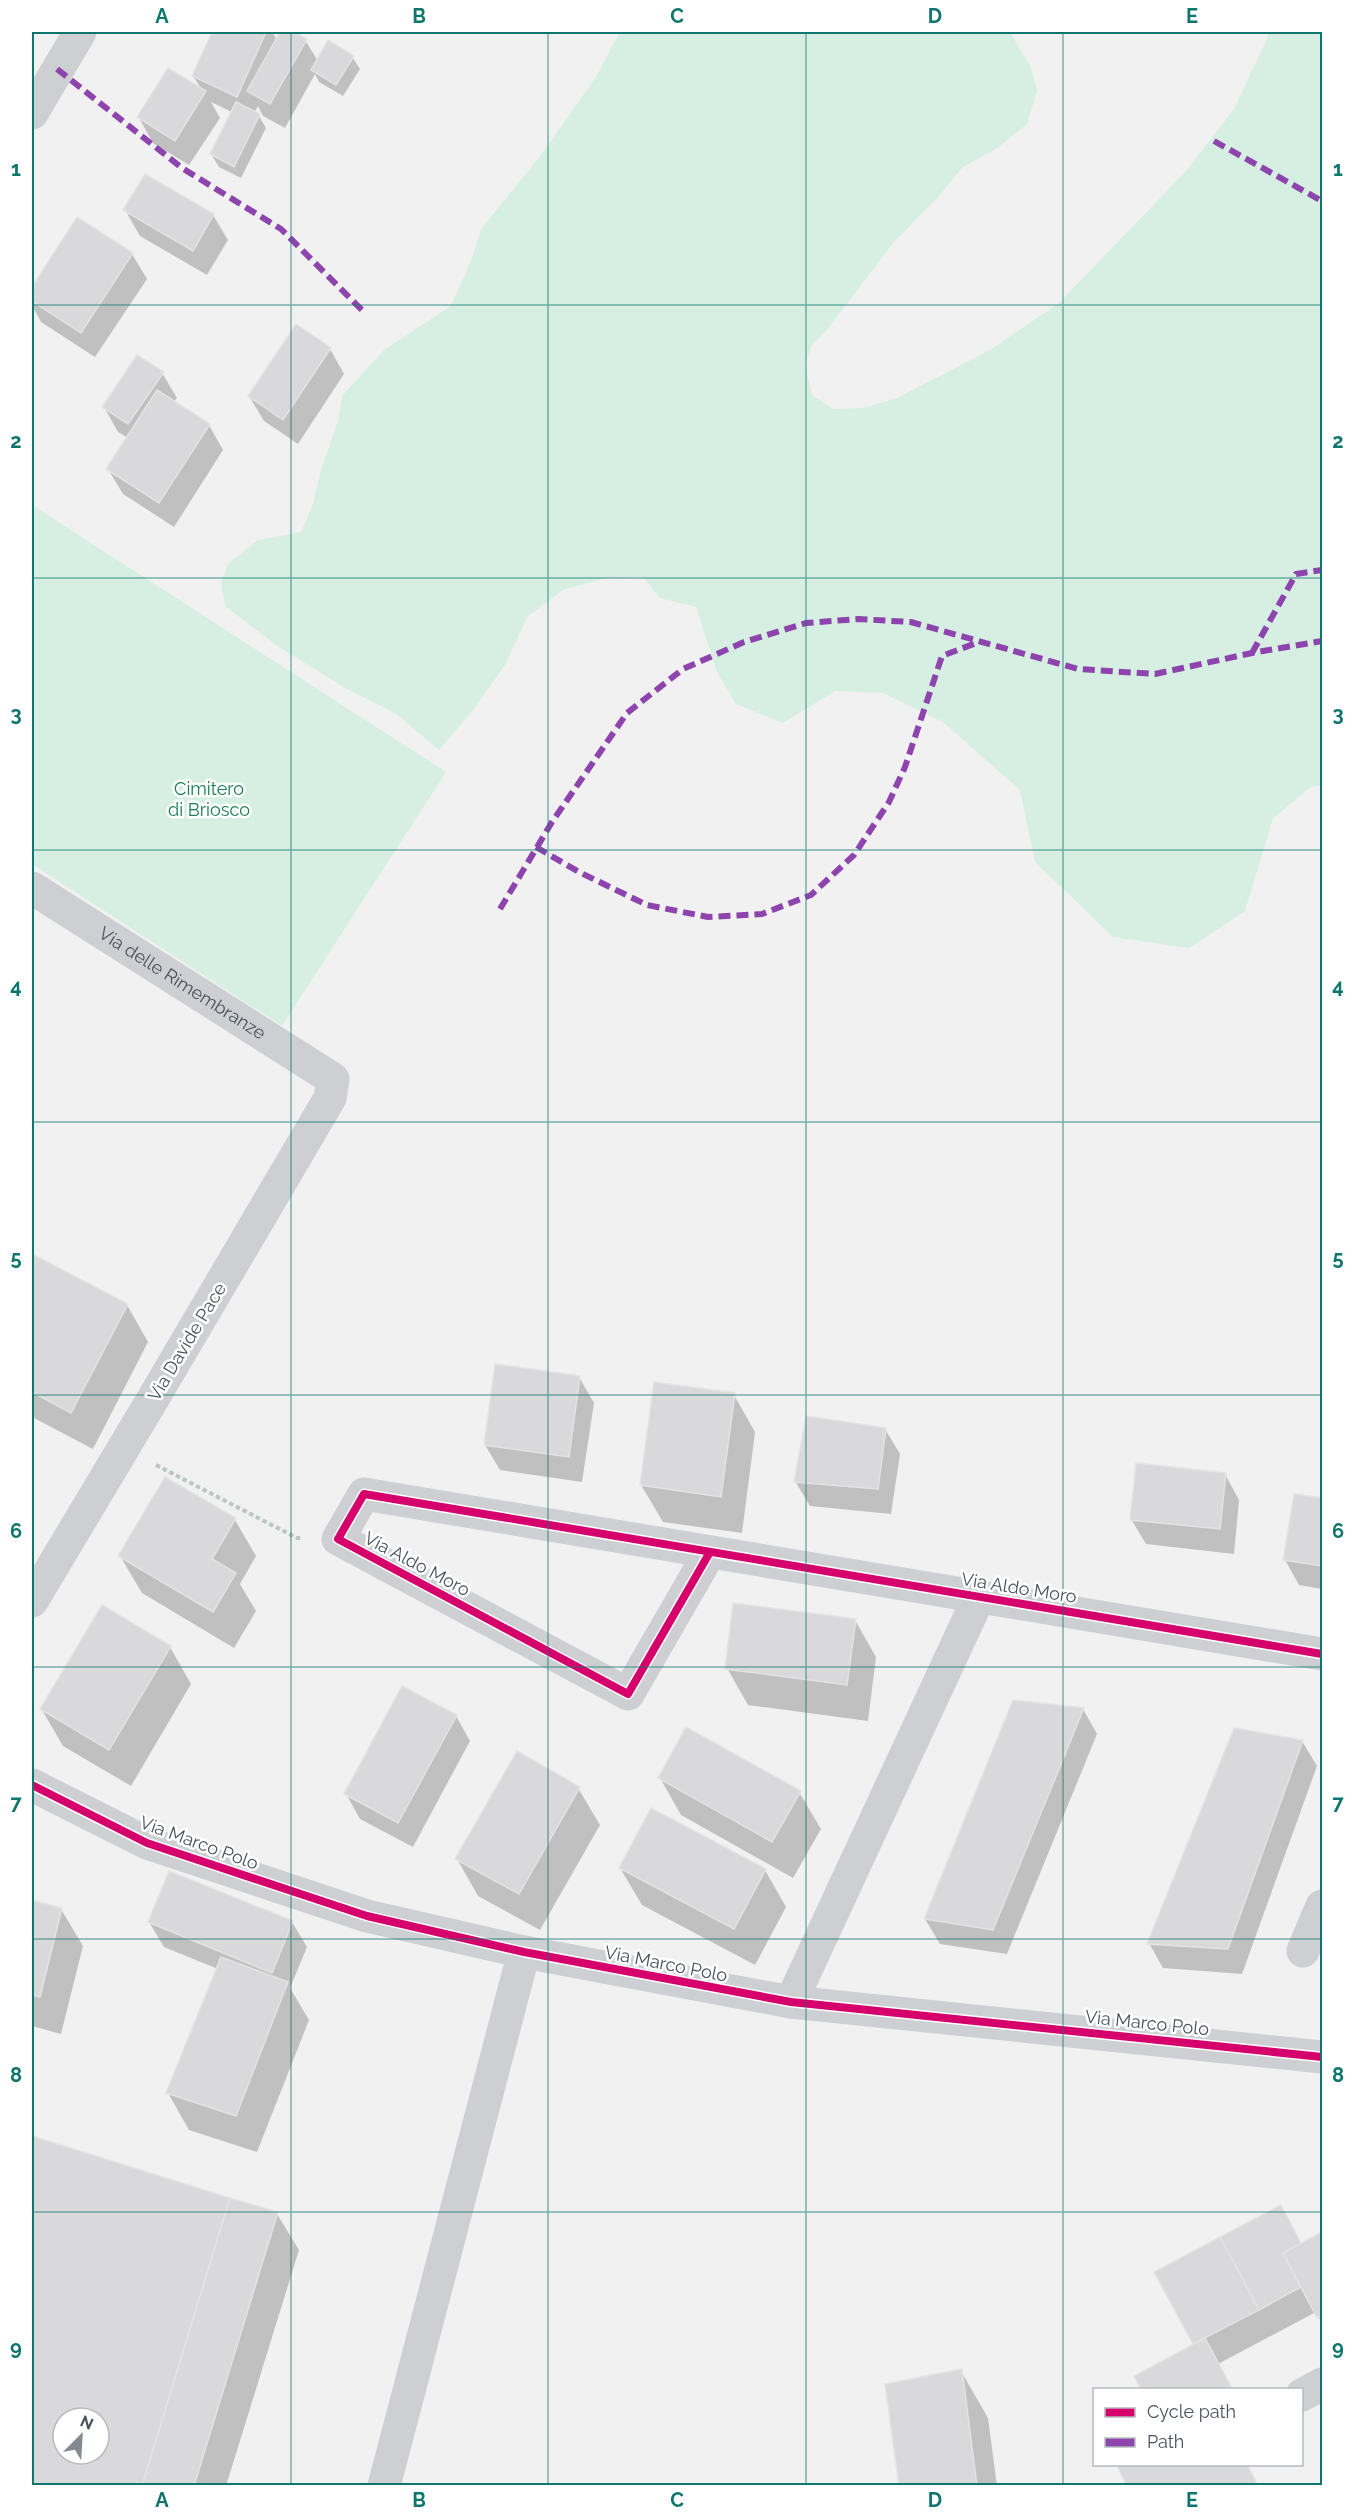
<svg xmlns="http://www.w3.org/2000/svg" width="1354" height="2517" font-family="Raleway,sans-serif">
	<rect width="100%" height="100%" fill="#f2f1f1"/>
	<!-- green -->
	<g fill="#d6efe2">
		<path d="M620 32H1010L1031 68 1037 91 1027 124 999 147 963 167 937 198 894 242 826 331 811 346 805 365 812 395 833 409 863 408 897 398 990 350 1059 303 1186 171 1234 109 1267 39 1269 32H1322V785L1311 787 1273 818 1245 911 1189 948 1113 937 1035 862 1020 790 943 722 883 693 835 691 783 723 736 704 717 672 696 607 660 598 643 577 605 578 563 590 527 617 505 665 473 710 439 750 395 713 345 688 276 645 225 606 221 583 228 564 258 540 301 532 313 504 321 470 339 418 342 396 384 350 451 306 473 256 481 229 538 159 596 77Z"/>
		<path d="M32 505 446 772 282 1026 32 864Z"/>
	</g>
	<!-- shadow -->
	<g fill="#0003" fill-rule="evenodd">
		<path d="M214 32H272L277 40 282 32H290L305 40 318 61 352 57 360 69 343 96 319 82 315 74 285 128 263 116 258 106 254 113 259 116 266 128 241 178 219 167 211 154 232 112 211 102 220 118 189 165 153 143 139 118 202 90 193 76Z"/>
		<path d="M125 210 213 215 228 240 207 275 140 236Z"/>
		<path d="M78 219 132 254 147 279 95 357 41 322 32 305V290Z"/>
		<path d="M330 349 344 374 298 444 264 421 249 396Z"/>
		<path d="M162 373 177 398 173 403 209 425 223 450 174 527 123 494 108 469 128 438 118 432 104 407Z"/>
		<path d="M32 1256 127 1305 148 1342 93 1449 32 1417Z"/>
		<path d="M579 1377 594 1403 582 1482 500 1470 485 1445Z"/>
		<path d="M734 1395 755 1432 742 1533 663 1522 641 1485Z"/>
		<path d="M885 1429 900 1454 891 1514 810 1506 795 1481Z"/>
		<path d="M1225 1474 1239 1500 1234 1554 1146 1544 1131 1519Z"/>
		<path d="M1295 1495 1322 1500V1589L1299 1585 1285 1560Z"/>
		<path d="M235 1520 256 1556 240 1584 256 1611 234 1648 142 1593 120 1556Z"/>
		<path d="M855 1620 876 1657 868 1721 748 1705 727 1668Z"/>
		<path d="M170 1647 191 1684 131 1786 63 1746 42 1710Z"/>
		<path d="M1083 1709 1097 1734 1007 1954 940 1944 925 1919Z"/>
		<path d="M456 1716 470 1741 413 1847 360 1819 346 1794Z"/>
		<path d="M1302 1741 1317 1766 1242 1974 1163 1968 1149 1943Z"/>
		<path d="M660 1778 799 1792 821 1829 793 1878 681 1815Z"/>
		<path d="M578 1788 600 1825 540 1930 478 1896 457 1859Z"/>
		<path d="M620 1868 765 1870 786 1907 755 1965 642 1905Z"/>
		<path d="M32 1902 61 1909 83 1946 61 2034 32 2026Z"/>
		<path d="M149 1922H292L307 1947 290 1988 309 2020 257 2152 189 2130 168 2093 218 1969 164 1947Z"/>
		<path d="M32 2138 277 2214 299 2250 226 2486H32ZM63 2418H99V2454H63Z"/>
		<path d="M1280 2207 1301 2244 1322 2233V2324L1316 2312 1218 2364 1195 2345 1156 2273Z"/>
		<path d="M961 2371 988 2418 997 2486H901Z"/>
		<path d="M1246 2464 1257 2486H1129Z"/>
	</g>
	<!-- building -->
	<g fill="#d9d9db" stroke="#e3e3e4" stroke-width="1.5" fill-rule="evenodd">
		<path d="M212 32H266L237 97 192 76Z"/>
		<path d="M280 32H294L307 39 270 104 247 91Z"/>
		<path d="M328 40 354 56 336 85 311 70Z"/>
		<path d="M168 68 206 91 175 141 137 117Z"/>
		<path d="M236 102 260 114 234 167 210 154Z"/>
		<path d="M145 174 214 214 193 251 123 210Z"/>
		<path d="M77 217 133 253 81 333 32 301V287Z"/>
		<path d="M296 324 331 348 283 420 248 396Z"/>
		<path d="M137 355 164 372 128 424 102 407Z"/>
		<path d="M157 390 210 424 159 503 106 469Z"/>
		<path d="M32 1254 128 1304 71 1413 32 1392Z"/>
		<path d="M495 1364 580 1376 569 1457 484 1445Z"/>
		<path d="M654 1382 735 1393 721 1497 640 1485Z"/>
		<path d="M806 1416 886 1428 878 1489 794 1482Z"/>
		<path d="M1136 1463 1226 1473 1220 1529 1130 1520Z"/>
		<path d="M165 1477 236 1518 212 1559 236 1573 213 1612 118 1556Z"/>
		<path d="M1294 1494 1322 1498V1566L1283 1560Z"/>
		<path d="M733 1603 856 1619 847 1685 725 1669Z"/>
		<path d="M102 1605 171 1646 109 1750 40 1709Z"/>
		<path d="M402 1686 457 1715 398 1823 344 1794Z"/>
		<path d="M1013 1700 1084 1708 993 1930 924 1919Z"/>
		<path d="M686 1727 801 1791 772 1842 658 1778Z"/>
		<path d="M1234 1728 1303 1740 1228 1949 1147 1944Z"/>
		<path d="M517 1751 580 1787 519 1894 455 1859Z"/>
		<path d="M651 1808 766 1869 734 1929 619 1868Z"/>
		<path d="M169 1871 293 1921 272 1973 148 1922Z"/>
		<path d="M32 1900 62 1908 40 1997 32 1995Z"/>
		<path d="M221 1957 288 1982 236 2116 166 2093Z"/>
		<path d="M32 2136 230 2198 142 2486H32ZM63 2418H99V2454H63Z"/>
		<path d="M230 2198 278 2212 194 2486H142Z"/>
		<path d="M1281 2205 1301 2243 1283 2253 1301 2287 1259 2310 1220 2237Z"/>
		<path d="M1322 2232V2315L1317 2318 1283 2253Z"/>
		<path d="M1220 2237 1259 2310 1193 2344 1154 2272Z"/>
		<path d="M1205 2338 1233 2390H1141L1134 2376Z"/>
		<path d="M962 2369 977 2486H899L885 2384Z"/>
		<path d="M1116 2464H1247L1257 2484 1127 2486Z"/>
	</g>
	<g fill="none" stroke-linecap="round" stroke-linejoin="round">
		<!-- path -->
		<path stroke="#bac6c2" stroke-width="4" stroke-dasharray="4.5 3" stroke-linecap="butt" d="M156 1465 297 1538H302"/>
		<!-- minor -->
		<g stroke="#cdcfd2" stroke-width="33">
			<path d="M32 113 80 32"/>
			<path id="s1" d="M32 888 333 1079 330 1098 154 1397 32 1601"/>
			<path d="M710 1552 628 1694 338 1539 364 1494 1322 1654"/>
			<path d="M32 1785 147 1843 367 1916 524 1952 791 2002 1322 2057"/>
			<path d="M1303 1951 1322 1906"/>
			<path d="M791 2002 979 1597"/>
			<path d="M1302 2395 1322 2384"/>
			<path d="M384 2486 524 1952"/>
		</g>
		<!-- quiet -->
		<g stroke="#8e44ad" stroke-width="6" stroke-dasharray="12 6" stroke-linecap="butt">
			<path d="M57 69 182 168 281 229 363 311"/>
			<path d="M1214 141 1322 201"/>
			<path d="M1252 653 1296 574 1322 570"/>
			<path d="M536 847 579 872 647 905 708 917 762 914 811 895 854 855 889 802 905 767 942 656 979 642"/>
			<path d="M500 909 552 822 627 713 683 669 744 642 806 623 858 619 911 622 1078 669 1155 674 1252 653 1322 641"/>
		</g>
		<defs>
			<g id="cycleway">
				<path d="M710 1552 628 1694 338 1539 364 1494 1322 1654"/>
				<path d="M32 1785 147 1843 367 1916 524 1952 791 2002 1322 2057"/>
			</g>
		</defs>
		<!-- cycleway casing -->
		<use href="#cycleway" stroke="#fff" stroke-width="11"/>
		<!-- cycleway -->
		<use href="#cycleway" stroke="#d6006c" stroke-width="8"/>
	</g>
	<!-- grid -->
	<path fill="none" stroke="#0f766e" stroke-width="1.5" stroke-opacity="0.55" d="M291 32V2486M548 32V2486M806 32V2486M1063 32V2486M32 305H1322M32 578H1322M32 850H1322M32 1122H1322M32 1395H1322M32 1667H1322M32 1939H1322M32 2212H1322"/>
	<g text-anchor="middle" stroke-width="5" stroke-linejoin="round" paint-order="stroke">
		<!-- park labels -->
		<g font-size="18" fill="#1a7e54" stroke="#fff">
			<text x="209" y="795">Cimitero<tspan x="209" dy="21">di Briosco</tspan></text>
		</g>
		<!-- street labels -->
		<g font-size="18" fill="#49525d" stroke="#fff">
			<text dy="6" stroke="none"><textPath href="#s1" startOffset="178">Via delle Rimembranze</textPath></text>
			<text transform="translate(187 1342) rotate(-59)" y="6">Via Davide Pace</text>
			<text transform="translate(417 1564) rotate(28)" y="6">Via Aldo Moro</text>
			<text transform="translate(1019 1588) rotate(9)" y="6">Via Aldo Moro</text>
			<text transform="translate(199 1843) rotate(20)" y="6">Via Marco Polo</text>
			<text transform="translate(666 1964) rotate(11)" y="6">Via Marco Polo</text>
			<text transform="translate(1147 2023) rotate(6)" y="6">Via Marco Polo</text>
		</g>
	</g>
	<!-- border -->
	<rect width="1354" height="2517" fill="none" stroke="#ffffff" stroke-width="66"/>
	<!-- legend -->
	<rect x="1093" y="2388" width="210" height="78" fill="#ffffff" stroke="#b6babe" stroke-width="1.5"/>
	<rect x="1105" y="2408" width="30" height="9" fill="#d6006c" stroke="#b6babe" stroke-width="1.5"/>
	<text x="1147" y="2418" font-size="18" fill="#49525d">Cycle path</text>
	<rect x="1105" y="2438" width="30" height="9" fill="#8e44ad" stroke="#b6babe" stroke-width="1.5"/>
	<text x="1147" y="2448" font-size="18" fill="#49525d">Path</text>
	<!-- north arrow -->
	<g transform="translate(81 2436) rotate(24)"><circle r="28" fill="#ffffff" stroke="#b6babe" stroke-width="1.5"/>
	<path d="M0-4.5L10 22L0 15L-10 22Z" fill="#848a91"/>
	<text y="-9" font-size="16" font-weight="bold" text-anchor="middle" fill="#49525d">N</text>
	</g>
	<rect x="33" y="33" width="1288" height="2451" fill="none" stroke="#0f766e" stroke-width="2"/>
	<g font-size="20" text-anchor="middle" font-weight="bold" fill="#0f766e">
		<text x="162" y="23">A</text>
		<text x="419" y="23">B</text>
		<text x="677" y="23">C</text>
		<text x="935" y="23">D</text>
		<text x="1192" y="23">E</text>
		<text x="16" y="176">1</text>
		<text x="1338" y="176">1</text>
		<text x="16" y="448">2</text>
		<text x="1338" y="448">2</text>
		<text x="16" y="721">3</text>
		<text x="1338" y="721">3</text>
		<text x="16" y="993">4</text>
		<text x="1338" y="993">4</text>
		<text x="16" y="1265">5</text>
		<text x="1338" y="1265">5</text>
		<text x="16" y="1538">6</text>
		<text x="1338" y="1538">6</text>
		<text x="16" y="1810">7</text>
		<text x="1338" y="1810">7</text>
		<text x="16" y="2082">8</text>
		<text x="1338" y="2082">8</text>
		<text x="16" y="2355">9</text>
		<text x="1338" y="2355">9</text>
		<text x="162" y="2507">A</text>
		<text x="419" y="2507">B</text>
		<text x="677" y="2507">C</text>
		<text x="935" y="2507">D</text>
		<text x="1192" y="2507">E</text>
	</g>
</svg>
